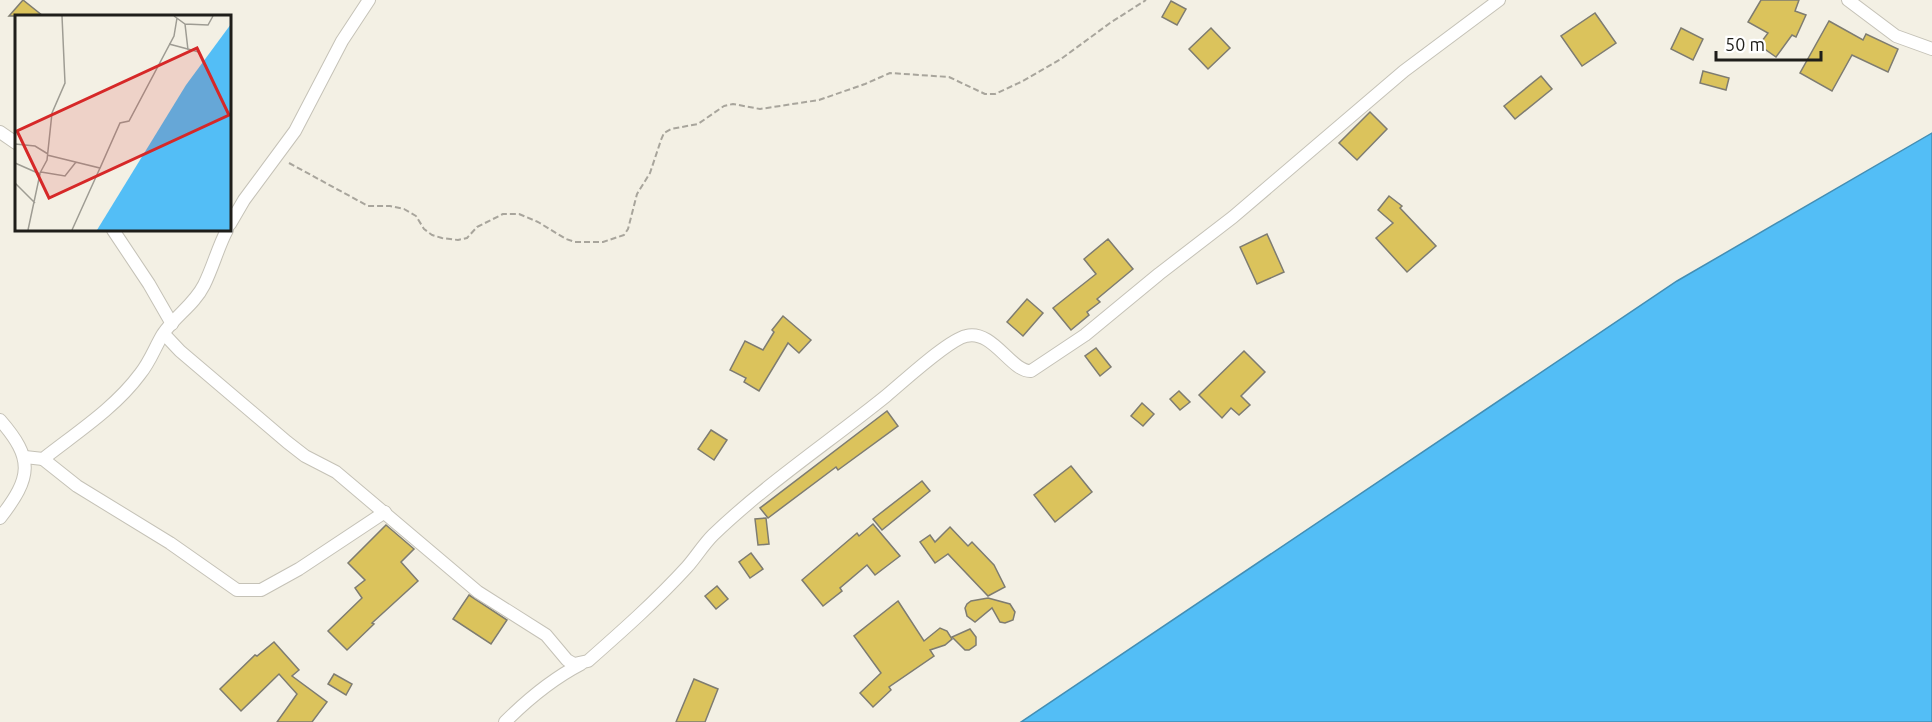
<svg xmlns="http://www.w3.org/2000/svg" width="1932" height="722" font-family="Ubuntu,sans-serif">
	<rect width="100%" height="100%" fill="#f3f0e4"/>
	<!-- water -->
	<path fill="#53bef6" stroke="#438eb4" stroke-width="1.5" d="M1932 133V722H1021L1677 281Z"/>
	<!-- building -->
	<g fill="#dbc35c" stroke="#7e7c71" stroke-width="1.5">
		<path d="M23 0 43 16H9Z"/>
		<path d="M1761 0H1799L1795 11 1806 15 1796 37 1792 35 1776 57 1759 45 1768 33 1748 22Z"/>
		<path d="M1171 1 1186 9 1177 25 1162 17Z"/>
		<path d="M1595 13 1616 43 1582 66 1561 36Z"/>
		<path d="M1829 21 1863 40 1866 34 1898 49 1888 72 1852 55 1832 91 1800 73Z"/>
		<path d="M1211 28 1230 48 1208 69 1189 49Z"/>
		<path d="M1681 28 1703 39 1693 60 1671 49Z"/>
		<path d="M1703 71 1729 78 1726 90 1700 83Z"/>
		<path d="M1541 76 1552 89 1515 119 1504 106Z"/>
		<path d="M1370 112 1387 129 1357 160 1339 143Z"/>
		<path d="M1389 196 1402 206 1400 208 1436 246 1407 272 1376 238 1393 223 1378 210Z"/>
		<path d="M1267 234 1284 272 1257 284 1240 247Z"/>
		<path d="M1108 239 1133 269 1097 299 1100 302 1087 312 1089 315 1071 330 1053 308 1096 274 1084 259Z"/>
		<path d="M1027 299 1043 313 1023 336 1007 322Z"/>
		<path d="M783 316 811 340 799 353 788 343 759 391 744 382 746 378 730 370 745 341 763 350 774 332 772 330Z"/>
		<path d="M1096 348 1111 367 1100 376 1085 356Z"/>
		<path d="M1244 351 1265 372 1241 396 1250 405 1239 415 1231 408 1222 418 1199 395Z"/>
		<path d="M1179 391 1190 402 1180 410 1170 399Z"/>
		<path d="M1142 403 1154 414 1143 426 1131 416Z"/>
		<path d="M887 411 898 426 838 470 836 467 768 518 760 508Z"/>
		<path d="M711 430 727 440 714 460 698 449Z"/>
		<path d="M1071 466 1092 492 1055 522 1034 495Z"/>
		<path d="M922 481 930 491 882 530 873 519Z"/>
		<path d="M766 518 769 544 758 545 755 519Z"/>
		<path d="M873 524 900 556 875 575 867 565 840 588 842 591 823 606 802 580 857 533 859 536Z"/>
		<path d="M386 525 414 549 401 562 418 581 372 623 374 624 347 650 328 631 362 598 355 588 365 580 348 563Z"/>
		<path d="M950 527 968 546 972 542 994 565 1005 587 988 596 948 554 935 563 920 542 930 535 935 542Z"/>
		<path d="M751 553 763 569 750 578 739 562Z"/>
		<path d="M717 586 728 599 716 609 705 596Z"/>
		<path d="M469 595 507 620 491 644 453 619Z"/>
		<path d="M988 598 1010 604 1015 612 1013 620 1005 623 1000 622 992 608 975 622 967 616 965 608 967 604 971 601Z"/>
		<path d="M898 601 924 641 940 628 947 631 952 639 945 645 930 650 934 656 889 687 891 690 873 707 860 693 881 673 854 636Z"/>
		<path d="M970 629 976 637V645L969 650H965L952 637Z"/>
		<path d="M274 642 299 670 292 676 327 702 312 722H277L297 694 279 674 241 711 220 689 255 655 257 656Z"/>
		<path d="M334 674 352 684 346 695 328 684Z"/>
		<path d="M694 679 718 689 705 722H676Z"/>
	</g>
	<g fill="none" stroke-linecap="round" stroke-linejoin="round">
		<defs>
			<g id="minor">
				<path d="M1848 0 1896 36 1932 49"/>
				<path d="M0 132 16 143"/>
				<path d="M230 224 244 200 295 131 342 41 369 0"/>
				<path d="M113 230 149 284 172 324"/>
				<path d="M164 334 180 351 287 442 305 456 336 472 478 592 546 635 567 660 574 664 588 661C622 631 656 601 687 567 696 557 703 545 713 535 766 484 829 442 886 396 903 382 948 340 966 336 993 329 1011 372 1031 371L1085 335 1159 274 1233 217 1404 71 1499 0"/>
				<path d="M0 420C34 459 32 477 0 518"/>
				<path d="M25 457 43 459C76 433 115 408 140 374 150 362 155 347 163 334 175 316 194 305 204 285 213 267 218 247 227 230"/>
				<path d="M43 459 77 486 170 543 237 590H261L299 569 385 512"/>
				<path d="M505 722C527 700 554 678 581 664"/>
			</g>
		</defs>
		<!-- minor casing -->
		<use href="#minor" stroke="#c5c2b7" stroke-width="14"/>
		<!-- path -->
		<path stroke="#a8a59c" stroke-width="2" stroke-dasharray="6 3" stroke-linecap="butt" d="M289 163 368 206H390L404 209 416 216 424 229 432 235 442 238 458 240 467 238 477 227 503 214H519L538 222 566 239 575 242H603L624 235 628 229 637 194 650 173 661 140 664 133 671 129 698 124 724 106 733 104 760 109 819 100 865 84 890 73 949 77 985 94H995L1023 81 1061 59 1110 23 1146 0"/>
		<!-- minor -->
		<use href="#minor" stroke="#fff" stroke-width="12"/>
	</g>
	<!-- overview -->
	<g transform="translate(15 15)">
		<rect width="216" height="216" fill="#f3f0e4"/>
		<path d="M216 9V215H82L171 70Z" fill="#53bef6"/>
		<path fill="none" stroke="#9e9c93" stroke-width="1.5" d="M159 1 170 9 193 10 198 1M170 9 173 35M154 29 184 37M0 129 20 131 33 139M32 140 85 153 105 108 114 106 159 21 162 3M0 148 25 159 13 215M26 157 50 161 61 147M25 158 32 145 37 98 50 68 47 1M0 168 20 188M57 215 85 153"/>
		<path fill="#d62828" fill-opacity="0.15" stroke="#d62828" stroke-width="3" d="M182 33 214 100 34 183 2 116Z"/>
		<rect width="216" height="216" fill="none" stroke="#1f1e1a" stroke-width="3"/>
	</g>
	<!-- scale -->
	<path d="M1716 51v9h105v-9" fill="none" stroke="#1f1e1a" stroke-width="3"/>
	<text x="1725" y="51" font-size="18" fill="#1f1e1a" stroke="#ffffff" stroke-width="4.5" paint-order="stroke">50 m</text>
</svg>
